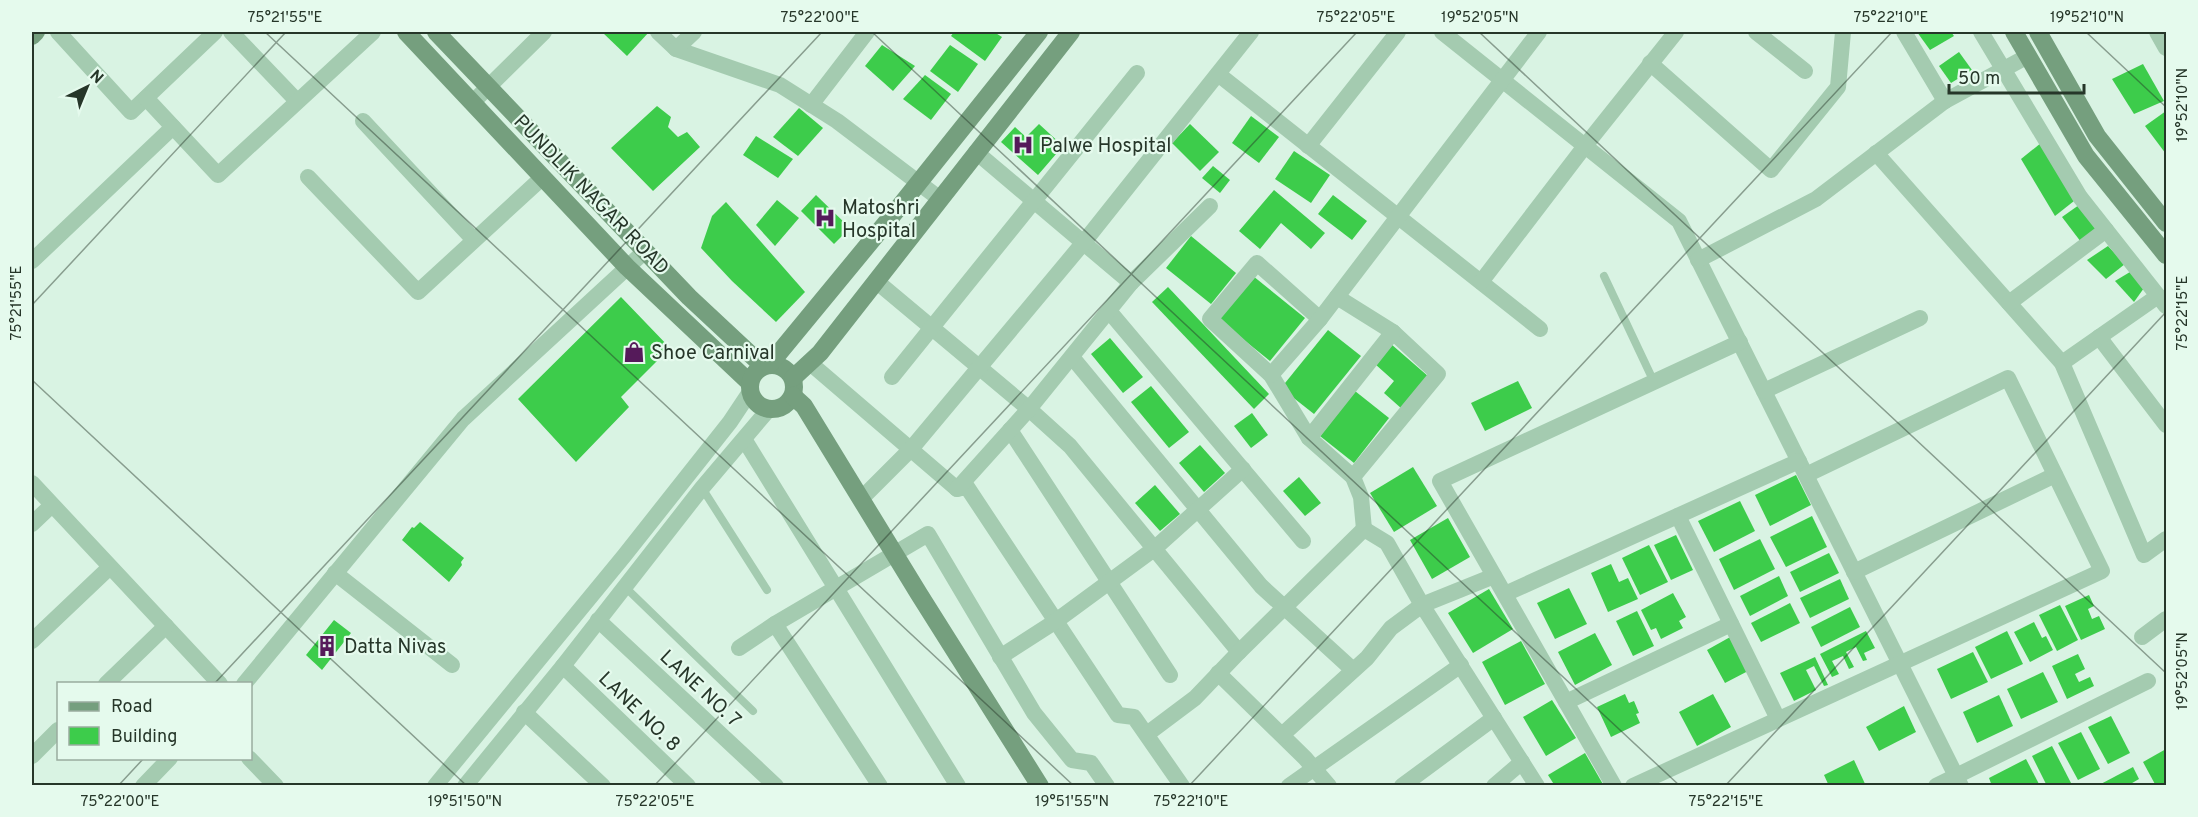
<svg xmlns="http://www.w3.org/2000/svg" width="2198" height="817" font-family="Overpass,sans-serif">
	<rect width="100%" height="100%" fill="#d9f3e3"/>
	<!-- building -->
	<g fill="#3dcc4b">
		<path d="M602 32H649L627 56Z"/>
		<path d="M954 32H994L1002 37 985 61 951 36Z"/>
		<path d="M1917 32H1951L1954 36 1930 50Z"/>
		<path d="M882 45 915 66 893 91 865 66Z"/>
		<path d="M950 45 978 64 958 92 930 71Z"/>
		<path d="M1959 52 1972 70 1951 83 1939 66Z"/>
		<path d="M2143 64 2164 101 2134 114 2112 79Z"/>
		<path d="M925 75 951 94 931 120 903 99Z"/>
		<path d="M657 106 671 117 668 127 678 137 687 132 700 147 653 191 611 148Z"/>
		<path d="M799 108 823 128 798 156 773 137Z"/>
		<path d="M2166 111V154L2145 126Z"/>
		<path d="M1251 116 1279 137 1259 163 1232 143Z"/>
		<path d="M1039 124 1063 146 1038 175 1001 142 1015 127 1026 137Z"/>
		<path d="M1190 124 1219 152 1200 171 1172 143Z"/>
		<path d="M756 136 793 159 778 178 743 155Z"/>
		<path d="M2041 143 2074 201 2055 216 2021 159Z"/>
		<path d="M1294 151 1330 175 1311 203 1275 179Z"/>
		<path d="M1213 166 1230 180 1220 193 1202 178Z"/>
		<path d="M1274 190 1325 233 1311 249 1281 223 1260 249 1239 231Z"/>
		<path d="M816 195 850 228 834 244 801 211Z"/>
		<path d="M1333 195 1367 221 1352 240 1318 214Z"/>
		<path d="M777 200 799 218 775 246 756 225Z"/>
		<path d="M726 202 805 292 776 322 732 281 701 248 712 216Z"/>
		<path d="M2079 205 2100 222 2084 246 2062 217Z"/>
		<path d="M1191 236 1236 273 1211 304 1166 268Z"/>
		<path d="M2108 246 2125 264 2106 279 2087 260Z"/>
		<path d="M2130 272 2144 288 2134 302 2115 281Z"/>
		<path d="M1253 276 1305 318 1270 361 1218 319Z"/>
		<path d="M1168 287 1269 394 1254 409 1152 302Z"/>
		<path d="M621 297 670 348 621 397 629 407 576 462 518 399Z"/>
		<path d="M1328 330 1361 356 1314 414 1281 388Z"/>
		<path d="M1110 338 1143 377 1123 393 1091 354Z"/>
		<path d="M1391 344 1429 377 1402 409 1384 393 1394 381 1375 364Z"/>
		<path d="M1518 381 1532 408 1485 431 1471 403Z"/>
		<path d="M1151 386 1189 432 1169 448 1131 402Z"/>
		<path d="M1355 391 1389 418 1354 463 1320 436Z"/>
		<path d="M1252 413 1268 435 1251 448 1234 426Z"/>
		<path d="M1200 445 1225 473 1204 492 1179 463Z"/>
		<path d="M1413 467 1437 506 1394 532 1370 493Z"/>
		<path d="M1796 475 1811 505 1770 526 1755 495Z"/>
		<path d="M1299 477 1321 503 1305 516 1283 491Z"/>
		<path d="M1155 485 1180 514 1160 531 1135 503Z"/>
		<path d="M1740 501 1755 531 1714 552 1698 521Z"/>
		<path d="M1812 516 1827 547 1786 567 1770 537Z"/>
		<path d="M1448 518 1470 557 1432 579 1410 540Z"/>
		<path d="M420 522 464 558 461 562 462 565 449 582 402 540 412 527 414 528Z"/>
		<path d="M1676 535 1693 570 1671 580 1654 545Z"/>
		<path d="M1760 539 1775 569 1734 590 1719 559Z"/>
		<path d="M1649 545 1668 582 1640 595 1622 558Z"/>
		<path d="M1829 553 1839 573 1800 592 1790 572Z"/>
		<path d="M1611 564 1619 582 1628 578 1638 599 1608 612 1591 573Z"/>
		<path d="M1779 576 1788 596 1750 616 1740 596Z"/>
		<path d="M1840 579 1849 599 1810 618 1800 598Z"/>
		<path d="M1569 588 1587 624 1555 639 1537 603Z"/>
		<path d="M1489 589 1513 629 1473 653 1448 613Z"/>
		<path d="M1673 593 1686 617 1679 621 1683 628 1661 639 1656 628 1651 630 1641 610Z"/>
		<path d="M2089 595 2094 606 2088 609 2092 619 2099 616 2105 629 2081 640 2065 606Z"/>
		<path d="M1790 603 1800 623 1761 642 1751 623Z"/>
		<path d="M2060 605 2078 640 2057 651 2039 615Z"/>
		<path d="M1850 607 1860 627 1821 647 1811 627Z"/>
		<path d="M1637 611 1654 646 1633 656 1616 621Z"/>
		<path d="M334 620 351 633 322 670 306 655Z"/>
		<path d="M2034 622 2042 638 2046 636 2053 650 2030 662 2014 632Z"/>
		<path d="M1866 631 1875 648 1864 653 1867 660 1863 661 1856 647 1846 652 1854 667 1849 669 1843 656 1832 661 1839 674 1832 677 1820 654Z"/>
		<path d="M2007 631 2023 664 1991 679 1975 647Z"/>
		<path d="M1595 633 1612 665 1575 685 1558 652Z"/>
		<path d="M1732 636 1750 670 1725 683 1707 650Z"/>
		<path d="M1521 641 1545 684 1505 705 1482 662Z"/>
		<path d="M1973 652 1988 682 1951 699 1937 669Z"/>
		<path d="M2078 654 2085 669 2075 674 2079 682 2090 677 2094 686 2067 699 2052 666Z"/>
		<path d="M1815 657 1828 685 1824 686 1814 666 1806 670 1816 690 1794 701 1780 673Z"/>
		<path d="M2043 672 2058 702 2021 719 2007 689Z"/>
		<path d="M1625 694 1629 703 1634 701 1639 713 1636 714 1640 723 1611 737 1597 707Z"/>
		<path d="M1713 694 1731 727 1697 746 1679 712Z"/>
		<path d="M1999 695 2013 726 1977 743 1963 712Z"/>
		<path d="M1552 700 1576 738 1546 756 1523 717Z"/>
		<path d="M1904 706 1916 732 1879 751 1866 727Z"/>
		<path d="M2111 716 2130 753 2108 764 2088 727Z"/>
		<path d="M2081 732 2100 769 2078 780 2058 743Z"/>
		<path d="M2052 746 2071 783 2066 786H2047L2032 756Z"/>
		<path d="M2166 749V786H2156L2143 762Z"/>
		<path d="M1585 753 1604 786H1555L1548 775Z"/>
		<path d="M2026 759 2040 786H1992L1989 778Z"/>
		<path d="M1854 760 1866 786H1829L1824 775Z"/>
		<path d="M2133 767 2139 779 2127 786H2097Z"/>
	</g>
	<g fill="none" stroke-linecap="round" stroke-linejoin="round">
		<!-- lane -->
		<g stroke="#a4cbb0" stroke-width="8">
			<path d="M1604 276 1654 382"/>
			<path d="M702 488 767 590"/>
			<path d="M625 587 753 711"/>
		</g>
		<!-- street -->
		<g stroke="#a4cbb0" stroke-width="16">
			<path d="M58 32 131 112 215 32"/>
			<path d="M231 32 297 101"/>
			<path d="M658 32 676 49 780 85 837 121 940 199"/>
			<path d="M1442 32 1679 221 1961 786"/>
			<path d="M1756 32 1805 71"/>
			<path d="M1904 32 1945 101"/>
			<path d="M1981 32 2080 197 2166 306"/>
			<path d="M2157 32 2166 48"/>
			<path d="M676 49 694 32"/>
			<path d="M1650 63 1771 170 1838 87 1843 32"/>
			<path d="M1218 74 1540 329"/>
			<path d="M146 98 218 175 373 32"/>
			<path d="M473 102 544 32"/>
			<path d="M811 105 867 32"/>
			<path d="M363 121 474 240"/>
			<path d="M1308 146 1398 32"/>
			<path d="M976 152 1131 283"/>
			<path d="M1876 153 2062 363 2144 555 2166 539"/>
			<path d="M308 177 418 292 543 177"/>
			<path d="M1698 260 1816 199 1945 101 2028 56"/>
			<path d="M32 261 173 127"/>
			<path d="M876 281 1029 409 1070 446 1239 652"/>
			<path d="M1481 282 1585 146 1676 32"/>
			<path d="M1337 297 1393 332 1438 374 1353 477"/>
			<path d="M2009 303 2106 230"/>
			<path d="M1109 311 1303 541"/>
			<path d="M1320 319 1257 263 1210 319 1271 375 1309 438 1353 477 1361 497 1364 529"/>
			<path d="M2099 337 2166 425"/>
			<path d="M1072 357 1261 586 1353 670"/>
			<path d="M810 363 957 489 967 487 1118 715 1134 717 1182 786"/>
			<path d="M2062 363 2158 296"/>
			<path d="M1271 375 1320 319 1539 32"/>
			<path d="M892 377 1137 73"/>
			<path d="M1764 391 1920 318"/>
			<path d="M1010 430 1170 675"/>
			<path d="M1309 438 1393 332"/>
			<path d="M744 439 958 786"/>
			<path d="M32 483 220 684"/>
			<path d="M957 489 1029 409 1131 283 1210 206"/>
			<path d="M861 499 911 449 1084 242 1251 32"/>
			<path d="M1678 516 1778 719"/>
			<path d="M32 524 52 505"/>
			<path d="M1854 572 2055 475"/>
			<path d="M335 573 452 665"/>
			<path d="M1505 594 1799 461"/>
			<path d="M598 620 776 786"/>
			<path d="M775 624 928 534 1034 713 1072 760 1091 763 1107 786"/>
			<path d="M2142 637 2166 619"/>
			<path d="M32 641 110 567"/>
			<path d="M739 648 775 624 880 786"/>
			<path d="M1000 657 1056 621 1154 549 1243 469"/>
			<path d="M563 666 688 786"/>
			<path d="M1218 673 1305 758 1329 786"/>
			<path d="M106 684 166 626"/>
			<path d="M244 684 463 419 645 251"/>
			<path d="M1566 702 1731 624"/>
			<path d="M524 712 603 786"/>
			<path d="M1147 734 1195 698 1239 652 1364 529 1387 543 1422 605 1537 786"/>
			<path d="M1282 735 1367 658 1391 628 1422 605 1494 576"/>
			<path d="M32 756 58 730"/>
			<path d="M249 758 276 786"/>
			<path d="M143 786 170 758"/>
			<path d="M435 786 624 556 730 422 750 392"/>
			<path d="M465 786 563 666 702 488 769 409"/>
			<path d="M1289 786 1461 665"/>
			<path d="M1402 786 1494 718"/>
			<path d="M1494 786 1522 762"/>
			<path d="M1614 786 1440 481 1740 342"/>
			<path d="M1633 786 2102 571 2008 378 1806 475"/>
			<path d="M1936 786 2148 681"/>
		</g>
		<!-- secondary -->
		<g stroke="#759f7e" stroke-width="18">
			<path d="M406 32 627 267 750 383"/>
			<path d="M436 32 689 297 763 366"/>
			<path d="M2014 32 2086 156 2166 255"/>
			<path d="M2038 32 2097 136 2166 223"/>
			<path d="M32 36 36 32"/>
			<circle cx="772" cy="387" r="22"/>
			<path d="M769 365 900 206 1039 32"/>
			<path d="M793 378 820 353 1071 32"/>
			<path d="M793 396 804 406 919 594 1040 786"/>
		</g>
	</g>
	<!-- ticks -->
	<path fill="none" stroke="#263629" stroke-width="1.5" stroke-opacity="0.45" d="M265 32 1074 786M872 32 1680 786M1479 32 2166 673M2086 32 2166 107M32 305 286 32M32 380 467 786M214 684 822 32M118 786 144 758M654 786 1357 32M1189 786 1892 32M1725 786 2166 312"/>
	<!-- icons -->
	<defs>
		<symbol id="hospital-bare" viewBox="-9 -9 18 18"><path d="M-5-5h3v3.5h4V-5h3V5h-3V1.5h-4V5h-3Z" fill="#551a5a" stroke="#e5faed" stroke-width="2.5" paint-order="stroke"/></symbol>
		<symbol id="shop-bare" viewBox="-9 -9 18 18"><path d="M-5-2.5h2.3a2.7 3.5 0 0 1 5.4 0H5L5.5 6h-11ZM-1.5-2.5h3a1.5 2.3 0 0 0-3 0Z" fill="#551a5a" stroke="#e5faed" stroke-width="2.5" paint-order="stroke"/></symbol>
		<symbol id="building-bare" viewBox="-9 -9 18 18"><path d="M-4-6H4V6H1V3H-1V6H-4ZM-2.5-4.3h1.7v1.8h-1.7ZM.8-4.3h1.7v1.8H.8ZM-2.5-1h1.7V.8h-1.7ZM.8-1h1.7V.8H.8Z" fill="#551a5a" stroke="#e5faed" stroke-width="2.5" paint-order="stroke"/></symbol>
	</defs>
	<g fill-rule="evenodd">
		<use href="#hospital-bare" x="1008" y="130" width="30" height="30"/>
		<use href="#hospital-bare" x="810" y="203" width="30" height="30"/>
		<use href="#shop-bare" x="619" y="337" width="30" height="30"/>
		<use href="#building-bare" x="312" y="631" width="30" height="30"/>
	</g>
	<g text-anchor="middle" stroke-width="4.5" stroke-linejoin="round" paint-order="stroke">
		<!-- poi labels -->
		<g font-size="20" fill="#263629" stroke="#e5faed" text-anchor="start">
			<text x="1040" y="152">Palwe Hospital</text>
			<text x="842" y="214">Matoshri<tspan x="842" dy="23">Hospital</tspan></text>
			<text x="651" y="359">Shoe Carnival</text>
			<text x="344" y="653">Datta Nivas</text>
		</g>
		<!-- street labels -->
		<g font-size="20" fill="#263629" stroke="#e5faed">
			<text transform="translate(592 194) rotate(46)" y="7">PUNDLIK NAGAR ROAD</text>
			<text transform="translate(701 688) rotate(43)" y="7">LANE NO. 7</text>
			<text transform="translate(640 711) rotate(44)" y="7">LANE NO. 8</text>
		</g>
	</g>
	<!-- border -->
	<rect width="2198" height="817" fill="none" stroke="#e5faed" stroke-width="66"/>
	<!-- legend -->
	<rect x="57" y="682" width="195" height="78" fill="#e5faed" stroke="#99ac9f" stroke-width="1.5"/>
	<rect x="69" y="702" width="30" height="9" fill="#759f7e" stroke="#99ac9f" stroke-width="1.5"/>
	<text x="111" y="712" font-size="18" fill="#263629">Road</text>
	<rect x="69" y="727" width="30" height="18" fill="#3dcc4b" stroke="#99ac9f" stroke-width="1.5"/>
	<text x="111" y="742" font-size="18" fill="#263629">Building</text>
	<!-- north arrow -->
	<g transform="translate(87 87) rotate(43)" stroke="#e5faed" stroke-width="4.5" paint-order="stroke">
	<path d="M0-4.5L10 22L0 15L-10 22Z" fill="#263629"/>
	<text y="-9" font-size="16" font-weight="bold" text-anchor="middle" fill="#263629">N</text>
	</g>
	<!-- scale -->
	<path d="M1949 84v9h135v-9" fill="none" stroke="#263629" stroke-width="3"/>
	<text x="1958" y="84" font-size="18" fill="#263629" stroke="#e5faed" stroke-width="4.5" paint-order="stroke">50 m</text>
	<rect x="33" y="33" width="2132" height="751" fill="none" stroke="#263629" stroke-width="2"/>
	<g font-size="15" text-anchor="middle" fill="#263629">
		<text x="285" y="22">75°21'55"E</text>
		<text x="820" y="22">75°22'00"E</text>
		<text x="1356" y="22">75°22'05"E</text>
		<text x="1480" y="22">19°52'05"N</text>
		<text x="1891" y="22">75°22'10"E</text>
		<text x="2087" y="22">19°52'10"N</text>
		<text transform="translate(2182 105) rotate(-90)" y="5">19°52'10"N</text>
		<text transform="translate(16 303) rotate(-90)" y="5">75°21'55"E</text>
		<text transform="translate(2182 313) rotate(-90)" y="5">75°22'15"E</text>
		<text transform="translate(2182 671) rotate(-90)" y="5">19°52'05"N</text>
		<text x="120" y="806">75°22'00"E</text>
		<text x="465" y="806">19°51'50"N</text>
		<text x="655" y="806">75°22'05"E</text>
		<text x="1072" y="806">19°51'55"N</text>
		<text x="1191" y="806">75°22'10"E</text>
		<text x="1726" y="806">75°22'15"E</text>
	</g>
</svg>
